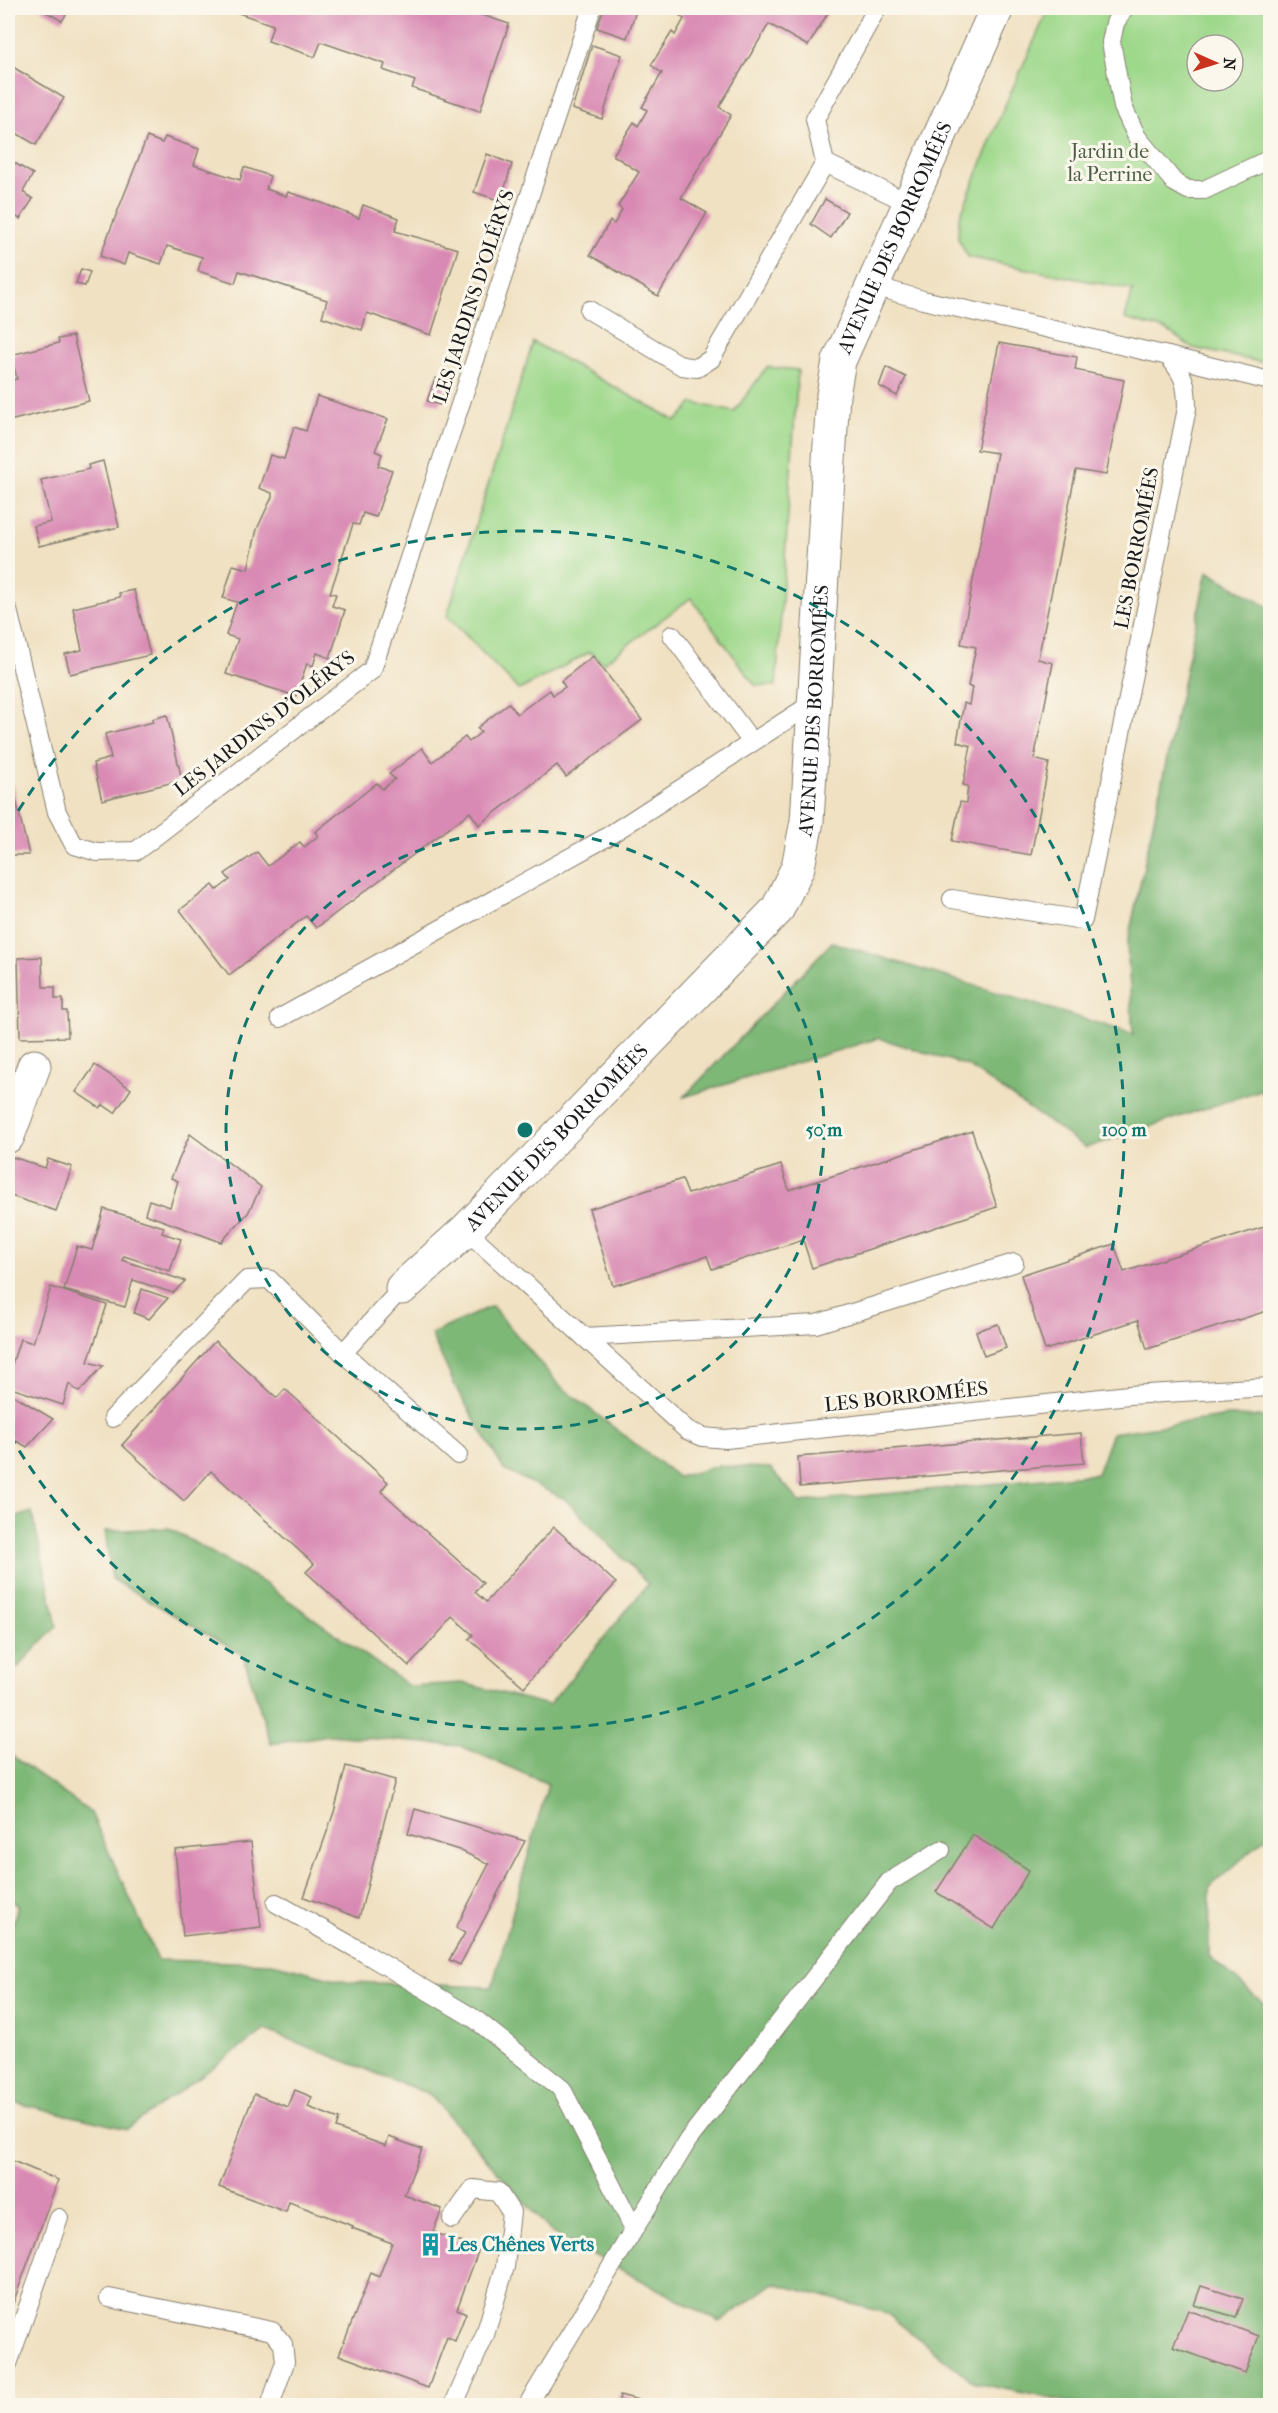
<svg xmlns="http://www.w3.org/2000/svg" width="1278" height="2413" font-family="'IM FELL French Canon',serif">
	<rect width="100%" height="100%" fill="#fbf7ec"/>
	<filter id="ink" filterUnits="userSpaceOnUse"><feTurbulence type="fractalNoise" baseFrequency=".0167" numOctaves="2"/><feDisplacementMap in="SourceGraphic" scale="12" xChannelSelector="R" yChannelSelector="G"/><feConvolveMatrix kernelMatrix="1 2 1 2 8 2 1 2 1" color-interpolation-filters="sRGB"/></filter>
	<filter id="wash" filterUnits="userSpaceOnUse"><feTurbulence type="fractalNoise" baseFrequency=".008" numOctaves="4" result="noise"/><feDisplacementMap in="SourceGraphic" scale="24" xChannelSelector="R" yChannelSelector="G"/><feGaussianBlur stdDeviation="1.35" result="paint"/><feColorMatrix in="noise" values="0 0 0 0 0 0 0 0 0 0 0 0 0 0 0 0 0 1.4 0 .05"/><feComposite in="paint" operator="in"/></filter>
	<g filter="url(#wash)">
		<rect width="100%" height="100%" fill="#f0e1c2"/>
		<!-- green -->
		<g fill="#9ed88b" stroke="#5d7a54" stroke-width="1.5" fill-rule="evenodd">
			<path d="M1049 8H1270V364L1193 348 1166 330 1125 319 1133 290 968 257 958 238 959 219 1002 112ZM1197 45H1233V81H1197Z"/>
			<path d="M533 342 676 421 693 403 734 412 767 367 798 370 776 686 755 685 691 598 603 663 590 652 519 690 447 616Z"/>
		</g>
		<!-- forest -->
		<g fill="#7eb877" stroke="#4d6a4a" stroke-width="1.5">
			<path d="M1207 571 1270 608V1087L1086 1148 968 1066 879 1038 684 1097 832 942 1133 1034 1127 945Z"/>
			<path d="M492 1306 559 1385 678 1477 718 1466 770 1468 800 1502 1097 1474 1112 1433 1229 1416 1270 1417V1834L1210 1887 1209 1956 1270 2009V2405H1083L975 2383 886 2313 774 2283 720 2322 552 2233 429 2094 265 2030 127 2129 8 2101V1942L18 1905 8 1899V1753L91 1813 158 1960 272 1963 348 1982 492 1987 548 1784 461 1746 329 1735 271 1744 243 1655 112 1579 105 1531 169 1528 261 1581 409 1686 462 1683 549 1705 648 1584 565 1499 504 1470 456 1388 431 1334Z"/>
			<path d="M32 1512 57 1626 8 1677V1520Z"/>
		</g>
		<g id="blocks">
			<!-- building -->
			<g fill="#d98ab4">
				<path d="M39 8H70L62 21Z"/>
				<path d="M224 8H461L509 24 480 111 412 88 415 81 383 70 385 64 321 42 315 57 268 41 273 25Z"/>
				<path d="M604 8H637L627 38 597 28Z"/>
				<path d="M685 8H831L808 46 769 24 719 107 731 115 681 198 707 213 658 296 590 255 610 221 614 224 622 210 618 206 639 172 613 155 634 122 638 126 647 110 642 107 662 73 651 65 672 32 675 35 684 19 680 16Z"/>
				<path d="M592 45 622 55 602 119 572 109Z"/>
				<path d="M8 64 64 98 36 145 8 128Z"/>
				<path d="M147 137 162 143 165 137 199 149 194 165 240 180 244 167 270 176 266 189 286 196 288 192 322 203 359 218 363 205 399 218 395 231 458 249 431 335 367 313 362 330 322 317 327 300 239 271 235 283 198 271 202 257 167 246 161 264 128 253 124 265 100 256Z"/>
				<path d="M487 154 512 164 501 201 474 192Z"/>
				<path d="M8 159 33 174 23 192 33 199 20 219 10 213 8 217Z"/>
				<path d="M825 199 847 212 831 238 811 224Z"/>
				<path d="M81 269 90 272 85 286 76 284Z"/>
				<path d="M73 336 89 401 9 421 8 381 17 379 11 355 59 343 58 339Z"/>
				<path d="M999 343 1077 357 1075 370 1124 380 1106 475 1076 470 1038 659 1053 663 1034 759 1049 763 1031 855 952 841 960 802 966 803 968 786 963 785 971 746 957 742 964 703 969 705 972 688 968 686 976 647 961 644 997 453 977 450Z"/>
				<path d="M886 367 906 377 897 396 879 386Z"/>
				<path d="M435 378 447 382 440 405 427 401Z"/>
				<path d="M317 396 388 419 375 451 382 454 378 466 392 470 376 517 363 513 359 525 353 524 330 593 336 594 332 606 345 610 330 658 317 653 313 666 307 663 296 696 226 674 238 639 226 635 237 602 223 598 233 565 248 569 257 529 272 497V493L259 488 270 455 284 459 294 427 306 431Z"/>
				<path d="M103 461 119 527 39 546 34 526 51 522 41 480 89 469 88 465Z"/>
				<path d="M134 590 150 655 70 674 65 654 82 650 73 608 120 597 119 593Z"/>
				<path d="M593 656 642 720 566 777 557 765 479 825 470 812 316 928 306 916 229 975 180 910 213 885 217 890 230 880 225 874 257 852 268 866 300 842 304 847 318 836 315 832 377 783 382 789 395 779 389 774 422 748 432 762 465 737 469 742 481 732 477 728 509 703 517 714 550 690 553 695 565 687 561 681Z"/>
				<path d="M167 715 182 780 102 800 93 763 111 758 105 734 153 722 152 719Z"/>
				<path d="M12 783 29 855H8V784Z"/>
				<path d="M42 957 43 987H55V999H63V1011H67L68 1037 20 1038 18 958Z"/>
				<path d="M95 1065 131 1089 115 1113 103 1105 100 1108 76 1092Z"/>
				<path d="M972 1131 997 1207 812 1268 803 1240 712 1269 707 1256 613 1286 589 1209 682 1179 688 1194 781 1165 789 1190Z"/>
				<path d="M190 1134 261 1187 248 1213 221 1242 145 1214 149 1200 170 1207 178 1181 171 1178Z"/>
				<path d="M13 1157 45 1168 48 1159 72 1167 56 1211 8 1195V1171Z"/>
				<path d="M104 1209 164 1227 162 1233 181 1239 170 1271 124 1256 122 1260 185 1281 173 1293 133 1280 125 1307 64 1290 77 1246 92 1250Z"/>
				<path d="M1270 1225V1310L1147 1349 1138 1320 1045 1350 1021 1275 1114 1244 1124 1272Z"/>
				<path d="M51 1287 107 1305 88 1362 103 1366 79 1392 69 1384 63 1405 8 1387V1377L20 1339 33 1343Z"/>
				<path d="M142 1289 168 1298 149 1319 134 1313Z"/>
				<path d="M998 1324 1006 1348 984 1356 976 1331Z"/>
				<path d="M215 1341 277 1398 285 1389 388 1482 381 1491 483 1583 475 1592 486 1602 554 1527 616 1583 524 1687 469 1639 473 1635 453 1617 409 1666 306 1572 314 1564 211 1471 184 1501 122 1445Z"/>
				<path d="M8 1392 53 1419 27 1447 8 1436Z"/>
				<path d="M1081 1433 1084 1463 800 1487 798 1457Z"/>
				<path d="M346 1766 395 1780 359 1918 304 1897 334 1812Z"/>
				<path d="M415 1809 525 1841 460 1965 449 1960 465 1933 456 1928 489 1864 459 1850 408 1834Z"/>
				<path d="M973 1835 1029 1870 994 1929 936 1892Z"/>
				<path d="M251 1842 261 1927 183 1936 175 1850Z"/>
				<path d="M295 2090 312 2097 308 2107 339 2119 336 2128 386 2146 389 2137 422 2149 404 2195 442 2209 433 2232 479 2249 457 2309 466 2313 455 2341 447 2337 428 2388 339 2355 371 2273 379 2277 392 2243 352 2228 353 2226 289 2202 286 2212 219 2187 254 2094 288 2107Z"/>
				<path d="M8 2159 58 2180 8 2317Z"/>
				<path d="M1201 2286 1243 2299 1236 2317 1194 2305Z"/>
				<path d="M1188 2310 1259 2336 1245 2373 1173 2347Z"/>
				<path d="M620 2395 657 2405V2406H618Z"/>
			</g>
		</g>
	</g>
	<g filter="url(#ink)">
		<use href="#blocks" fill-opacity="0" stroke="#867e6f" stroke-width="1.5"/>
		<g fill="none" stroke-linecap="round" stroke-linejoin="round">
			<defs>
				<g id="lane">
					<path d="M1124 8 1115 23 1111 42 1123 107 1137 137 1174 182 1188 190H1204L1270 159"/>
					<path d="M825 163 815 119 877 8"/>
					<path d="M874 286 923 300 1168 356C1184 375 1187 383 1187 408L1083 920 952 899"/>
					<path d="M589 310 682 366 697 368 711 359 825 163 909 203"/>
					<path d="M1168 356 1270 381"/>
					<path d="M8 610 57 812 74 845 97 852 136 851 372 670 592 8"/>
					<path d="M672 635 752 742"/>
					<path d="M280 1018 605 838 813 703"/>
					<path d="M466 1230 687 1430 703 1437 726 1439 1129 1395 1270 1387"/>
					<path d="M584 1337 816 1324 1014 1263"/>
					<path d="M343 1353 402 1288"/>
					<path d="M113 1418 247 1280 269 1279 343 1353 458 1455"/>
					<path d="M276 1903 366 1954 475 2019 562 2089 634 2229"/>
					<path d="M452 2219 473 2189 498 2192 511 2212 505 2267 485 2335 453 2406"/>
					<path d="M109 2298 272 2331 283 2344 285 2362 270 2406"/>
					<path d="M8 2364 59 2218"/>
					<path d="M527 2406 688 2140 889 1882 941 1850"/>
				</g>
				<g id="street">
					<path d="M8 1136 34 1066"/>
					<path id="s1" d="M402 1288 466 1230 777 910 798 867 807 821 833 395 839 361 997 8"/>
				</g>
			</defs>
			<!-- lane casing -->
			<use href="#lane" stroke="#867e6f" stroke-width="20"/>
			<!-- street casing -->
			<use href="#street" stroke="#867e6f" stroke-width="35"/>
			<!-- lane -->
			<use href="#lane" stroke="#fff" stroke-width="18"/>
			<!-- street -->
			<use href="#street" stroke="#fff" stroke-width="33"/>
		</g>
	</g>
	<!-- distance rings -->
	<g fill="none" stroke="#0f766e" stroke-width="3" stroke-dasharray="10 8">
		<circle cx="525" cy="1130" r="299"/>
		<path d="M9 826A599 599 0 1 1 9 1434"/>
	</g>
	<!-- icons -->
	<defs>
		<symbol id="building-bare" viewBox="-9 -9 18 18"><path d="M-4-6H4V6H1V3H-1V6H-4ZM-2.5-4.3h1.7v1.8h-1.7ZM.8-4.3h1.7v1.8H.8ZM-2.5-1h1.7V.8h-1.7ZM.8-1h1.7V.8H.8Z" fill="#0f9aa8" stroke="#fbf7ec" stroke-width="2.5" paint-order="stroke"/></symbol>
	</defs>
	<g fill-rule="evenodd">
		<use href="#building-bare" x="414" y="2228" width="33" height="33"/>
	</g>
	<g text-anchor="middle" stroke-width="6" stroke-linejoin="round" paint-order="stroke">
		<!-- park labels -->
		<g font-size="20" fill="#4a5e43" stroke="#fbf7ec">
			<text x="1110" y="158">Jardin de<tspan x="1110" dy="23">la Perrine</tspan></text>
		</g>
		<!-- street labels -->
		<g font-size="20" fill="#1c1c1c" stroke="#fbf7ec">
			<text dy="7" stroke="none"><textPath href="#s1" startOffset="1224">AVENUE DES BORROMÉES</textPath></text>
			<text transform="translate(473 296) rotate(-72)" y="7">LES JARDINS D'OLÉRYS</text>
			<text transform="translate(1136 548) rotate(-79)" y="7">LES BORROMÉES</text>
			<text dy="7" stroke="none"><textPath href="#s1" startOffset="738">AVENUE DES BORROMÉES</textPath></text>
			<text transform="translate(264 723) rotate(-38)" y="7">LES JARDINS D'OLÉRYS</text>
			<text dy="7" stroke="none"><textPath href="#s1" startOffset="216">AVENUE DES BORROMÉES</textPath></text>
			<text transform="translate(906 1396) rotate(-6)" y="7">LES BORROMÉES</text>
		</g>
		<!-- culture labels -->
		<g font-size="20" font-weight="bold" fill="#0d838f" stroke="#fbf7ec" text-anchor="start">
			<text x="448" y="2251">Les Chênes Verts</text>
		</g>
	</g>
	<circle cx="525" cy="1130" r="9" fill="#0f766e" stroke="#fbf7ec" stroke-width="3"/>
	<g font-size="18" text-anchor="middle" font-weight="bold" fill="#0f766e" stroke="#fbf7ec" stroke-width="6" stroke-linejoin="round" paint-order="stroke">
		<text x="824" y="1136">50 m</text>
		<text x="1124" y="1136">100 m</text>
	</g>
	<!-- margin -->
	<rect width="1278" height="2413" fill="none" stroke="#fbf7ec" stroke-width="30"/>
	<!-- north arrow -->
	<g transform="translate(1215 63) rotate(93)"><circle r="28" fill="#fbf7ec" stroke="#a29f99" stroke-width="1.5"/>
	<path d="M0-4.5L10 22L0 15L-10 22Z" fill="#c8321e"/>
	<text y="-9" font-size="16" font-weight="bold" text-anchor="middle" fill="#1c1c1c">N</text>
	</g>
</svg>
